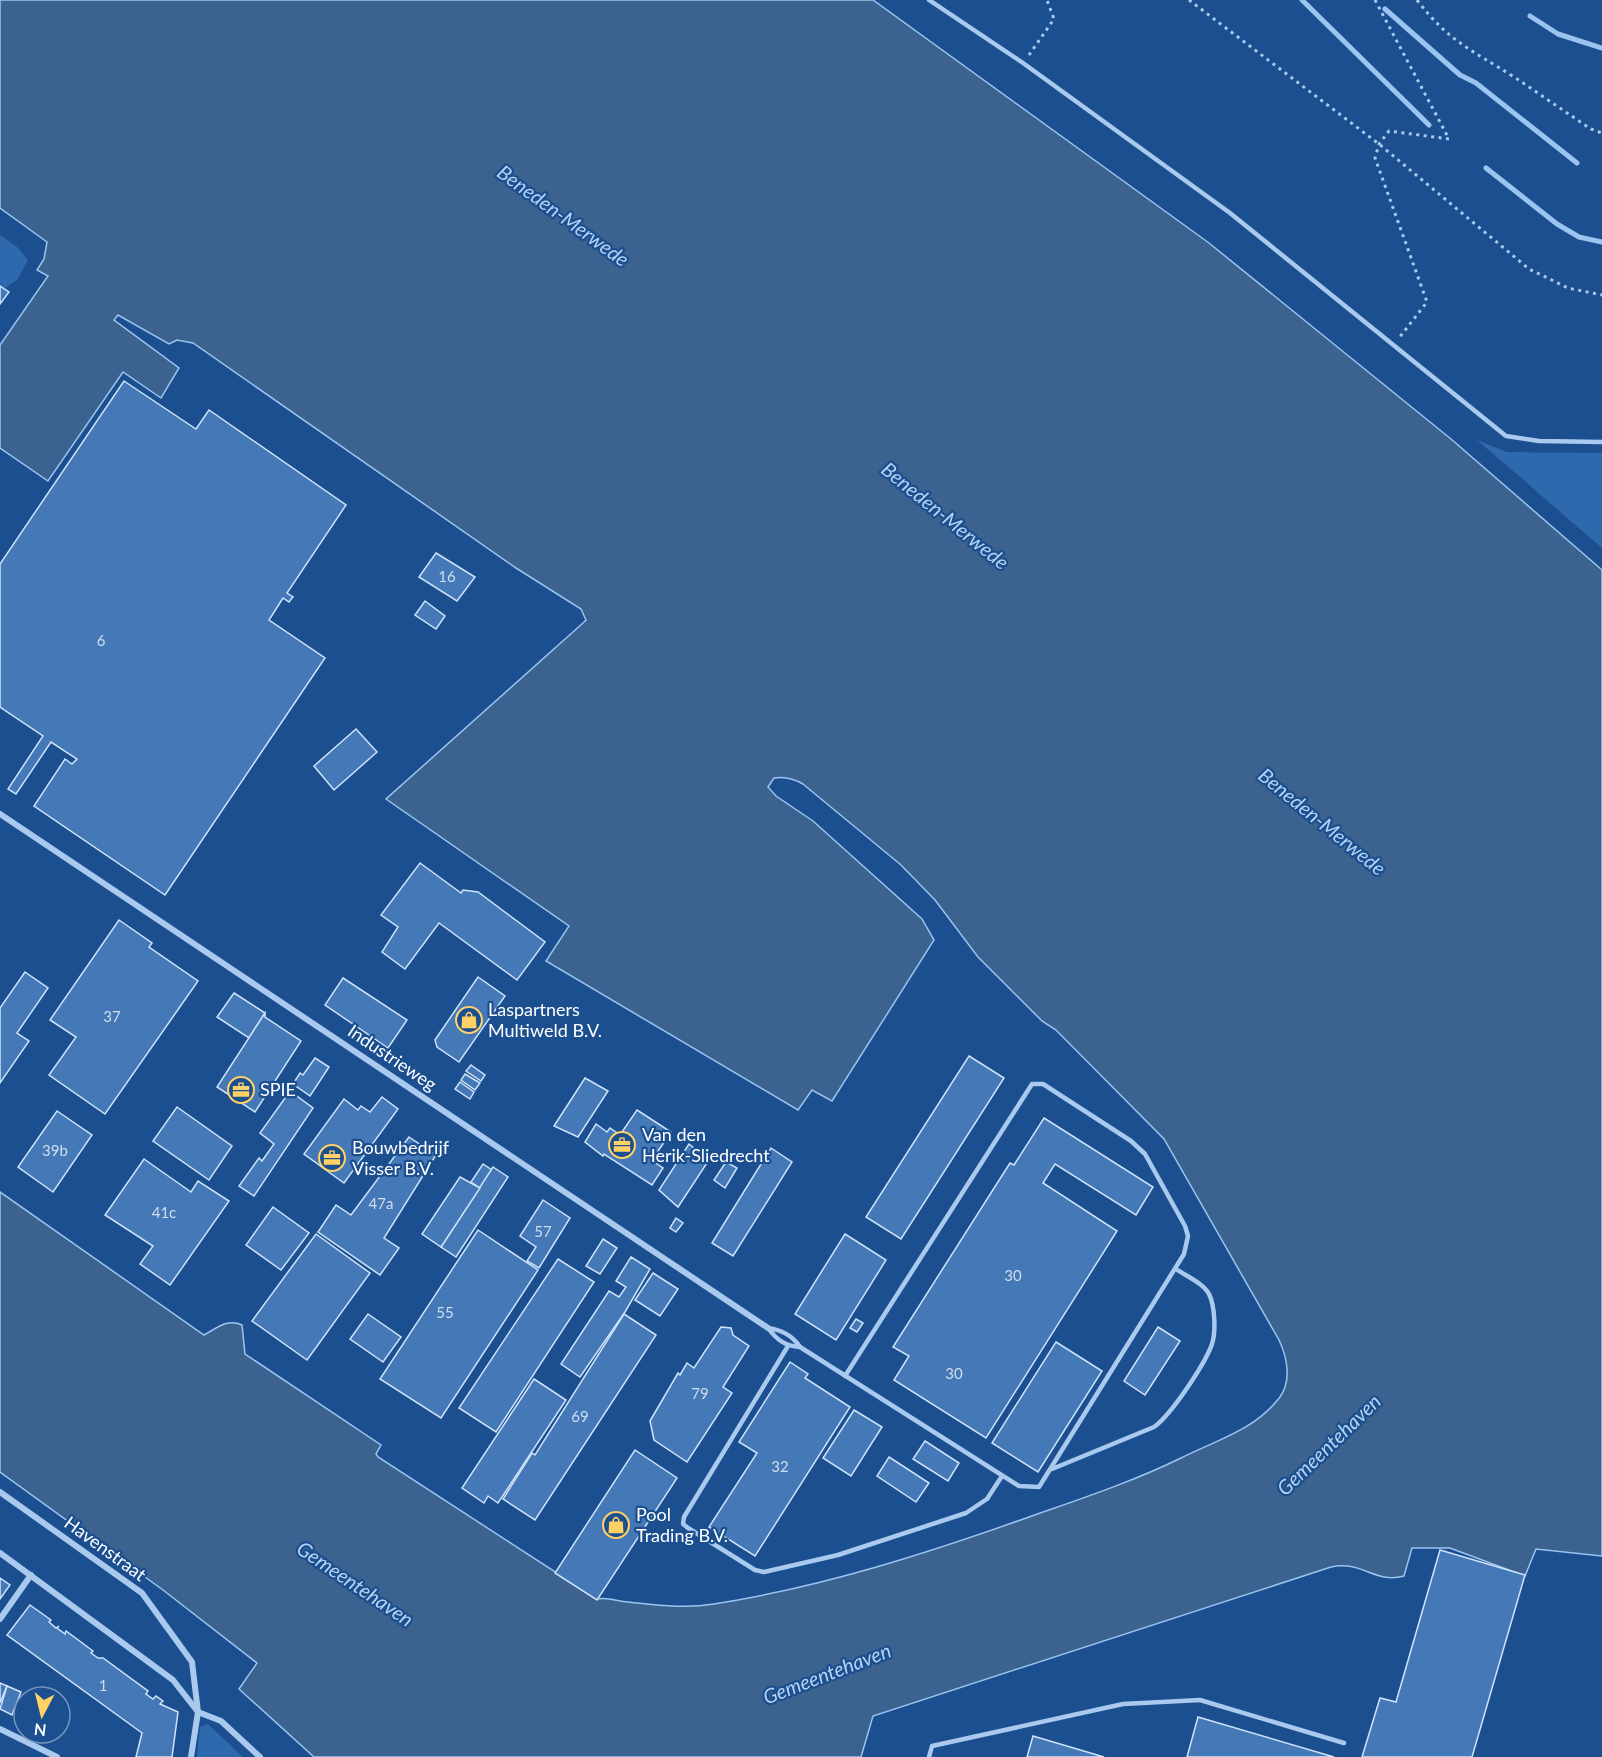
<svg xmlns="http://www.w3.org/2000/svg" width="1602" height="1757" font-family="Lato,sans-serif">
	<rect width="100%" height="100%" fill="#1b4f8f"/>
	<!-- green -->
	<g fill="#2e69ad">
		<path d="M0 235 17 247 28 260 18 279 4 289 0 287Z"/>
		<path d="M1477 440 1507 452 1602 453V548Z"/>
		<path d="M208 1724 243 1757H197L200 1727Z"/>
	</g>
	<!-- water -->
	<path fill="#3c6290" stroke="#9cc4f0" stroke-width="1.5" d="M0 0H873L1209 243 1451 439 1602 570V1556L1536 1549 1525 1576 1450 1548H1412L1404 1576C1374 1584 1362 1560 1331 1567L873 1716 861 1757H314L239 1689 257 1663 163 1590 0 1472V1192L204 1335C217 1328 228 1318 242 1325L245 1354 381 1445 376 1454 378 1457 597 1599C609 1597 616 1601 628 1602 657 1605 685 1609 714 1604 822 1587 925 1554 1029 1517 1080 1499 1132 1482 1181 1458 1217 1440 1255 1430 1280 1397 1292 1380 1287 1357 1279 1340L1164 1139 1056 1030 1042 1021 978 957 935 900 901 865 803 784C793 778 785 776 774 778L768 787 776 796 813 821 922 919 934 940 832 1101 812 1090 798 1110 546 961 569 926 386 799 583 623 586 620 581 609 516 568 193 343 177 340 169 344 118 315 114 320 179 368 161 398 123 372 48 481 0 448V345L48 276 37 270 44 259 47 242 0 208Z"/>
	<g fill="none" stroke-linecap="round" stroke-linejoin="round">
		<!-- stream -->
		<g stroke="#9cc4f0" stroke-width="5">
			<path d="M1302 0 1429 125"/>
			<path d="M1385 9 1460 75 1476 83 1577 163"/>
			<path d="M1530 16 1558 34 1602 48"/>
			<path d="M1486 168 1557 224 1579 237 1602 242"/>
		</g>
	</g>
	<!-- building -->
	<g fill="#4478b7" stroke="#cfe3fa" stroke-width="1.5">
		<path d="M0 286 9 292 0 304Z"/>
		<path d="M124 381 196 429 209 410 346 505 287 593 293 597 289 602 283 598 269 620 325 658 165 895 34 806 65 759 72 764 77 759 51 742 16 794 8 789 43 736 0 707V564Z"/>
		<path d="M436 553 475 577 457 601 419 577Z"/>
		<path d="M425 601 445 616 436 629 415 615Z"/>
		<path d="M356 729 377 752 334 790 314 766Z"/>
		<path d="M420 863 461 893 463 890 478 892 545 942 517 980 439 923 405 969 382 952 398 927 381 915Z"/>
		<path d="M119 920 152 943 149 947 198 981 105 1114 49 1075 76 1037 50 1020Z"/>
		<path d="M25 972 48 988 17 1033 29 1041 0 1083V1008Z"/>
		<path d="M478 977 505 996 459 1062 437 1047 435 1040Z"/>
		<path d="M343 978 407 1020 388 1048 325 1005Z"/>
		<path d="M234 993 265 1013 249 1038 217 1017Z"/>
		<path d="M265 1013V1017L301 1041 255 1112 217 1087Z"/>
		<path d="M969 1056 1004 1078 901 1239 866 1217Z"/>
		<path d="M315 1058 329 1067 310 1096 293 1084 300 1073 303 1075Z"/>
		<path d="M471 1065 485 1075 481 1081 466 1071Z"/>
		<path d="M465 1074 480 1083 475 1090 461 1080Z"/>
		<path d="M585 1078 608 1091 578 1137 554 1126Z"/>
		<path d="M460 1082 474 1092 470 1099 455 1089Z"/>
		<path d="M290 1091 313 1108 254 1196 239 1186 259 1158 262 1161 274 1144 260 1133Z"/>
		<path d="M382 1097 398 1109 344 1183 304 1154 344 1099 358 1110 361 1106 370 1112Z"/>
		<path d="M177 1107 232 1146 209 1180 153 1141Z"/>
		<path d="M637 1110 671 1132 654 1157 657 1159 654 1162 663 1168 652 1185 604 1154 603 1156 585 1142 596 1124 607 1132 610 1128 620 1135Z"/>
		<path d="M57 1111 92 1135 53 1192 18 1167Z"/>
		<path d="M1044 1118 1153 1187 1136 1215 1055 1164 1043 1183 1117 1231 986 1438 894 1380 909 1356 893 1347 1010 1163 1014 1165Z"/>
		<path d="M409 1137 436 1155 384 1238 399 1248 380 1275 318 1232 336 1205 351 1215Z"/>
		<path d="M689 1144 709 1160 678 1207 659 1190Z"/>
		<path d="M771 1148 792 1162 733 1256 712 1243Z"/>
		<path d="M144 1159 191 1192 198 1181 229 1201 170 1285 140 1264 153 1246 105 1215Z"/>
		<path d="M726 1162 737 1168 725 1188 714 1180Z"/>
		<path d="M483 1164 492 1170 480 1188 471 1182Z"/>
		<path d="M493 1167 508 1177 456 1257 441 1247Z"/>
		<path d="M460 1177 480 1188 441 1247 422 1234Z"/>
		<path d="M543 1200 570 1218 539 1268 527 1261 536 1247 520 1236Z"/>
		<path d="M273 1207 309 1233 281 1270 246 1245Z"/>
		<path d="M676 1218 683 1223 676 1232 670 1228Z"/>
		<path d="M478 1230 538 1270 441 1418 380 1379Z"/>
		<path d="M316 1234 370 1273 307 1360 252 1321Z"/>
		<path d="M845 1234 886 1260 836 1340 795 1314Z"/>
		<path d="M603 1239 617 1248 600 1274 586 1266Z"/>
		<path d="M631 1257 650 1269 625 1312 580 1377 561 1364 609 1291 619 1297 626 1287 616 1281Z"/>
		<path d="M558 1259 594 1282 496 1432 459 1408Z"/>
		<path d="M653 1273 678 1289 660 1316 635 1300Z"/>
		<path d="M368 1314 401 1337 383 1362 350 1339Z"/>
		<path d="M624 1314 656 1335 535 1520 503 1499 532 1453 535 1455Z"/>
		<path d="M856 1319 863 1323 857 1332 850 1328Z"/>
		<path d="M721 1327 731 1328 733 1335 749 1346 723 1387 732 1393 687 1462 654 1440 650 1421 678 1373 680 1375 687 1363 694 1368Z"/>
		<path d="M1158 1327 1180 1341 1145 1395 1124 1381Z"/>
		<path d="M1056 1342 1102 1371 1038 1472 992 1443Z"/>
		<path d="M790 1362 808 1374 805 1378 850 1407 755 1556 709 1527 757 1453 739 1442Z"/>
		<path d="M534 1379 566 1400 498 1503 488 1496 484 1503 462 1488Z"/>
		<path d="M854 1410 882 1427 851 1476 823 1458Z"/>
		<path d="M925 1441 959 1463 948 1481 913 1459Z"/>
		<path d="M635 1450 677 1478 597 1600 555 1573Z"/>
		<path d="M889 1457 929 1483 916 1502 877 1476Z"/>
		<path d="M1440 1550 1525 1575 1472 1757H1362L1380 1698 1396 1702Z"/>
		<path d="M0 1578 10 1585 0 1599Z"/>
		<path d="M30 1605 51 1620 49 1622 56 1628 59 1626 57 1628 65 1634 66 1631 93 1651 91 1653 98 1658H103L148 1691 146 1694 153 1699 156 1696 163 1701 160 1704 178 1712 172 1757H136L142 1733 7 1635Z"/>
		<path d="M0 1683 7 1686 0 1703Z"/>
		<path d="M7 1686 21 1692 12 1715 0 1709Z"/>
		<path d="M1198 1717 1334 1757H1187Z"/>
		<path d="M1033 1736 1104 1757H1027Z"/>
	</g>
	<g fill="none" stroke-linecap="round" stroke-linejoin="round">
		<!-- path -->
		<g stroke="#a9c9ee" stroke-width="3" stroke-dasharray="3 4.5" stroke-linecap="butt">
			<path d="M1189 0 1379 144 1529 269 1568 288 1602 295"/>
			<path d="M1375 0 1449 139 1389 131 1379 144 1375 158 1427 302 1399 338"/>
			<path d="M1417 0C1449 42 1472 50 1514 77 1540 94 1565 112 1591 129L1602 133"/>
			<path d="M1029 55 1054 19 1047 0"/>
		</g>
		<!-- lane -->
		<g stroke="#a9c9ee" stroke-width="4.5">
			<path d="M929 0 1023 63 1230 213 1506 436 1539 441 1602 442"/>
			<path d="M768 1328C782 1330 792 1335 800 1347 785 1346 777 1340 768 1328Z"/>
			<path d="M788 1346 684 1517 683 1524 688 1528 755 1570 764 1572 838 1555 966 1513 987 1499 1002 1476"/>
			<path d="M800 1347 1019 1486 1039 1487 1184 1254 1188 1236 1185 1226 1145 1154 1131 1141 1043 1084H1032L845 1376"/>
			<path d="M1052 1469 1154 1427C1171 1415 1205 1364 1212 1344 1216 1332 1215 1306 1209 1294 1203 1283 1186 1276 1176 1269"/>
			<path d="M929 1757 932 1746 1123 1704 1200 1700 1344 1743"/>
		</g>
		<!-- street -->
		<g stroke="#a9c9ee" stroke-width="6">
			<path d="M0 814 768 1328"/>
			<path d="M0 1492 142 1593 192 1662 198 1712 191 1757"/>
			<path d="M0 1553 173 1680 198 1712 221 1721 260 1757"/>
			<path d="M0 1619 31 1575"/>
			<path d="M0 1729 57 1757"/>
		</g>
	</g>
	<!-- icons -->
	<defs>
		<symbol id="shop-ring" viewBox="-11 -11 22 22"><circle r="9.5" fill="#1b4f8f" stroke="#ffd166" stroke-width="1.5"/><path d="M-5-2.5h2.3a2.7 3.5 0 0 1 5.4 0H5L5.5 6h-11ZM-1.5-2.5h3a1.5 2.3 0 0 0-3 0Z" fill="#ffd166"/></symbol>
		<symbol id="office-ring" viewBox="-11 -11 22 22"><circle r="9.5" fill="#1b4f8f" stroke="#ffd166" stroke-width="1.5"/><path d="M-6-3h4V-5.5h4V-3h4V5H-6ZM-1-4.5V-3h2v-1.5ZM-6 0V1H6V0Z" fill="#ffd166"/></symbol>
	</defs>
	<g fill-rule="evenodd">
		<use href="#shop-ring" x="454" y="1005" width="30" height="30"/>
		<use href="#office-ring" x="226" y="1075" width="30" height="30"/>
		<use href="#office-ring" x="607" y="1130" width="30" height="30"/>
		<use href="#office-ring" x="317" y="1143" width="30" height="30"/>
		<use href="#shop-ring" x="601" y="1510" width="30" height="30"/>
	</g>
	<g text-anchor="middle" stroke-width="4.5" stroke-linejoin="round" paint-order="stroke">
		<!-- number labels -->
		<g font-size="15" fill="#d0dded">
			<text x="447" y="582">16</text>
			<text x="101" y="646">6</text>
			<text x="112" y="1022">37</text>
			<text x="55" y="1156">39b</text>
			<text x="381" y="1209">47a</text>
			<text x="164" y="1218">41c</text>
			<text x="543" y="1237">57</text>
			<text x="1013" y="1281">30</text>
			<text x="445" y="1318">55</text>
			<text x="954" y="1379">30</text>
			<text x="700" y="1399">79</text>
			<text x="580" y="1422">69</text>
			<text x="780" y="1472">32</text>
			<text x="103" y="1691">1</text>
		</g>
		<!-- poi labels -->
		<g font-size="18" fill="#fff" stroke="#1b4f8f" text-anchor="start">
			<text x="488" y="1016">Laspartners<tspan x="488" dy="21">Multiweld B.V.</tspan></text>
			<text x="260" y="1096">SPIE</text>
			<text x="642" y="1141">Van den<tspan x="642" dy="21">Herik-Sliedrecht</tspan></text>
			<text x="352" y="1154">Bouwbedrijf<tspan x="352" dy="21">Visser B.V.</tspan></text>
			<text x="636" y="1521">Pool<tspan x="636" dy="21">Trading B.V.</tspan></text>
		</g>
		<!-- street labels -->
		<g font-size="18" fill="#fff" stroke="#1b4f8f">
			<text transform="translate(392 1058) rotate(34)" y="6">Industrieweg</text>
			<text transform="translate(105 1549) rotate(36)" y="6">Havenstraat</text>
		</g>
		<!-- water labels -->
		<g font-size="20" font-style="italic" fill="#b5d3f5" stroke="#1b4f8f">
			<text transform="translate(563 216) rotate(36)" y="7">Beneden-Merwede</text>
			<text transform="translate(945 516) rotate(39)" y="7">Beneden-Merwede</text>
			<text transform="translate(1322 822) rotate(39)" y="7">Beneden-Merwede</text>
			<text transform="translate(1329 1445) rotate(-44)" y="7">Gemeentehaven</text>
			<text transform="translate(355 1584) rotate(34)" y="7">Gemeentehaven</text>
			<text transform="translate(827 1674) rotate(-21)" y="7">Gemeentehaven</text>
		</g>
	</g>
	<!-- north arrow -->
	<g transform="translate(42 1715) rotate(187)"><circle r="28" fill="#1b4f8f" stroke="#7695bc" stroke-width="1.5"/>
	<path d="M0-4.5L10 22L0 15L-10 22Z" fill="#ffd166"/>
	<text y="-9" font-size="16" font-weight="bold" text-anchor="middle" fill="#ffffff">N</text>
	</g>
</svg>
